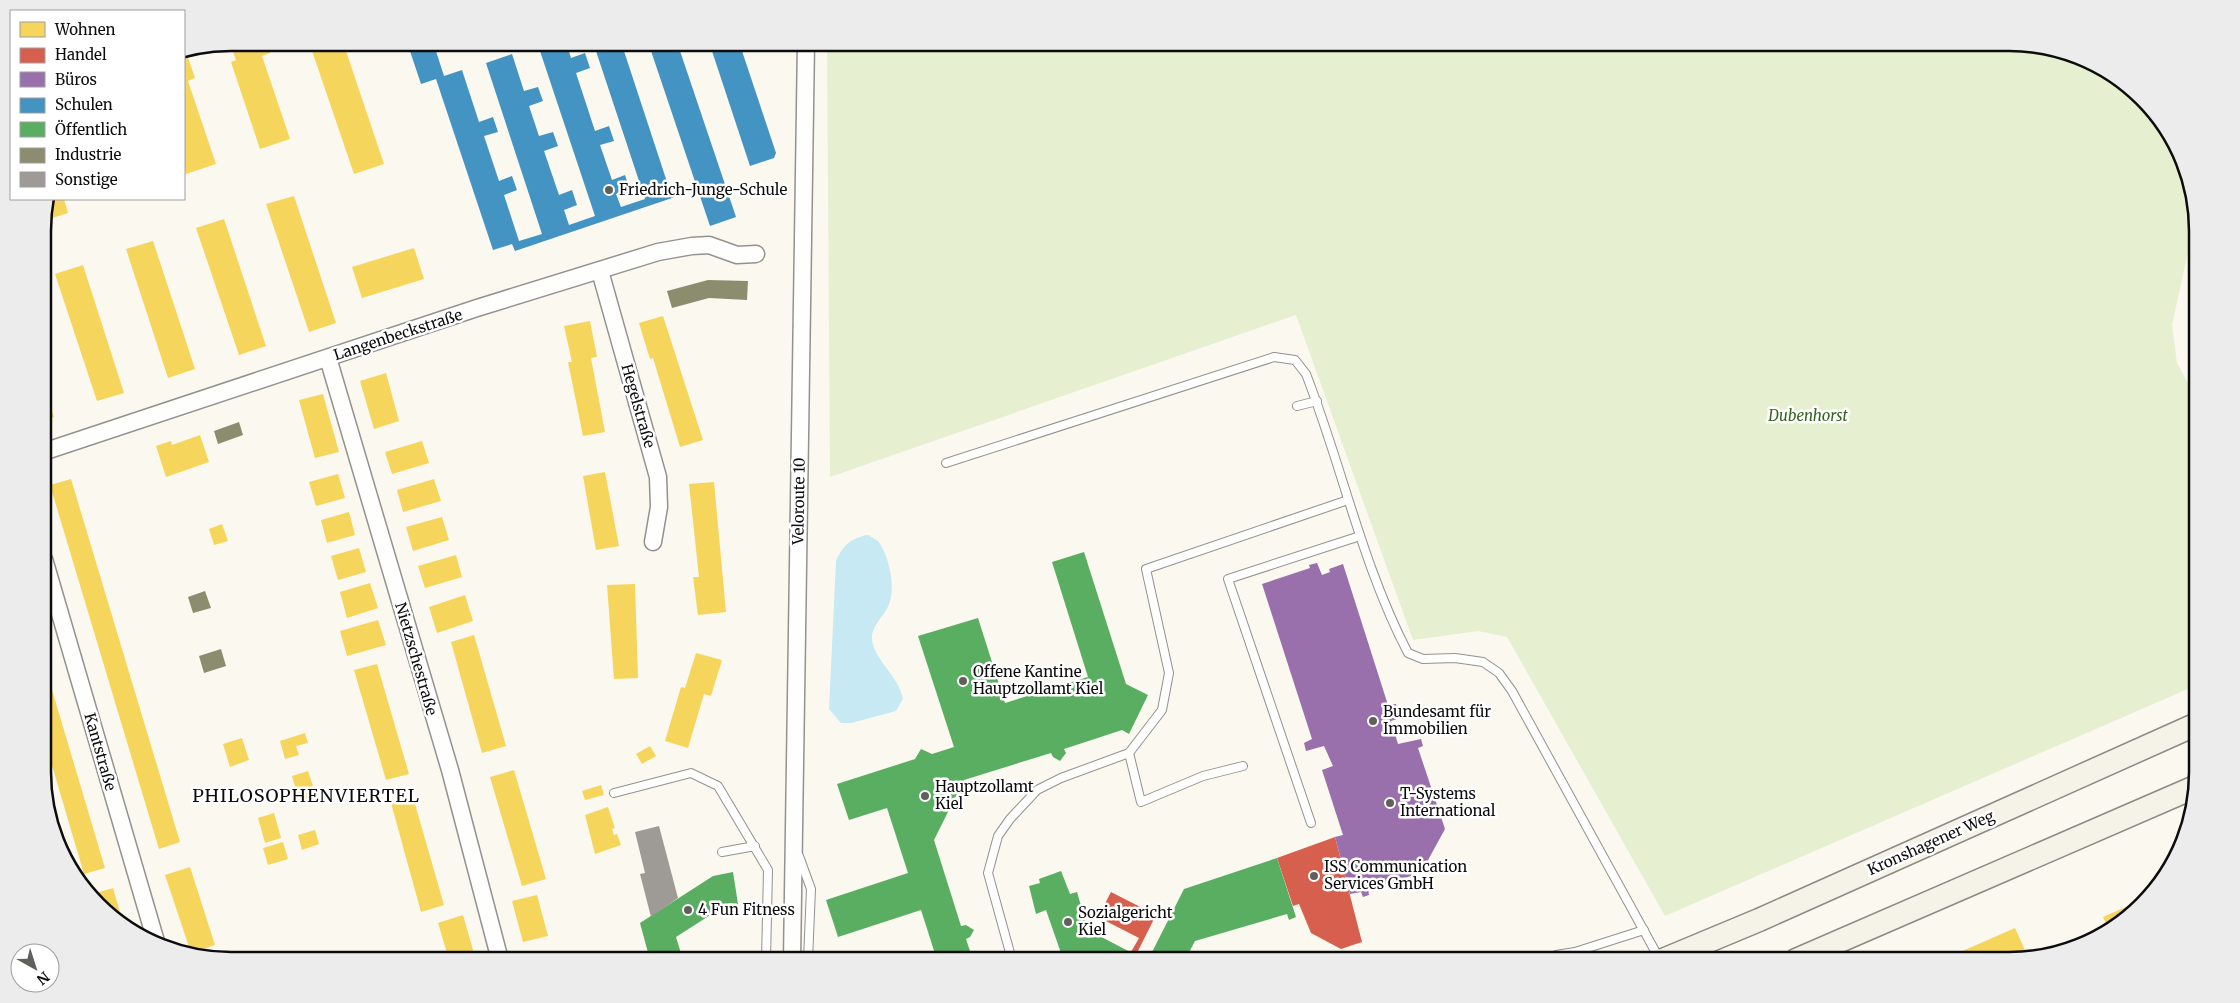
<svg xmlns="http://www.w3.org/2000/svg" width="2240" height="1003" font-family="Merriweather,serif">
	<rect width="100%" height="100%" fill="#fbf8f0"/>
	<!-- green -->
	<g fill="#e6f0d0">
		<path d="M2009 43 2081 57 2123 81 2158 116 2183 159 2196 207V216L2172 325 2177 363 2196 398 2197 685 1665 916 1507 637 1478 631 1413 640 1296 315 830 477 827 43Z"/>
		<path d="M2196 301V361C2188 345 2192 319 2196 301Z"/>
	</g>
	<!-- water -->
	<path fill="#c6e9f4" d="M868 535C871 537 875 539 878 541 889 555 896 588 889 604 885 616 872 624 872 638 872 658 899 676 903 699L896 711 851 723H841L829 709 836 561C843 545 851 538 868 535Z"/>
	<!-- homes -->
	<g fill="#f6d55c">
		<path d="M266 42 270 53 262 56 290 139 260 149 231 62 236 60 230 43Z"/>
		<path d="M309 42H343L384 164 354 174Z"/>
		<path d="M184 52H186L195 78 188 81 216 164 186 174 184 166Z"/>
		<path d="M294 196 336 323 309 332 266 204Z"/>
		<path d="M48 199H64L68 213 43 221Z"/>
		<path d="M224 219 266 346 239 355 196 228Z"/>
		<path d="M153 241 195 369 168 378 126 249Z"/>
		<path d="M414 248 424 279 362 298 352 267Z"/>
		<path d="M83 265 124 393 97 401 55 274Z"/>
		<path d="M663 316 703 440 680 447 653 358 650 359 639 323Z"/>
		<path d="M590 321 597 357 591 358 605 432 583 436 568 362H572L564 326Z"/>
		<path d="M386 373 399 421 374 429 360 381Z"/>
		<path d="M43 388 54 417 43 421Z"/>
		<path d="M323 394 339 452 315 458 299 400Z"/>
		<path d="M200 435 209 462 166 477 156 446 171 441 172 445Z"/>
		<path d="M422 441 429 463 392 474 385 452Z"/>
		<path d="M605 472 619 546 596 550 583 476Z"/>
		<path d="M338 474 345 498 316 506 309 482Z"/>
		<path d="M71 479 180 842 159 849 50 485Z"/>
		<path d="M434 479 441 501 403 512 397 490Z"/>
		<path d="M714 482 726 612 698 615 693 577H699L689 484Z"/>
		<path d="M349 512 355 535 327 543 321 520Z"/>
		<path d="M442 517 449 540 413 551 406 527Z"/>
		<path d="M222 524 228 541 214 545 209 529Z"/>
		<path d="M359 548 366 572 338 580 331 556Z"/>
		<path d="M456 555 462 577 425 588 418 566Z"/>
		<path d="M370 583 378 608 347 618 340 592Z"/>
		<path d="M635 584 638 678 614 679 607 585Z"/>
		<path d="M465 595 473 621 437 633 429 607Z"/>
		<path d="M378 620 386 645 347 656 340 631Z"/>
		<path d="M474 635 506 746 482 753 451 642Z"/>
		<path d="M696 653 722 660 711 696 704 694 688 748 665 741 681 687 685 688Z"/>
		<path d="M44 663 105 868 84 874 44 738Z"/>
		<path d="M377 664 409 774 386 780 354 670Z"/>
		<path d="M305 733 308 743 296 746 299 755 285 759 280 741Z"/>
		<path d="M242 738 249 760 230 767 223 744Z"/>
		<path d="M650 746 656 756 642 764 636 754Z"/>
		<path d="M514 770 546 879 522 886 490 777Z"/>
		<path d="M308 771 316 796 299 801 292 776Z"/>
		<path d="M601 785 604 795 585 800 582 791Z"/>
		<path d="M413 797 444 905 421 912 391 803Z"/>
		<path d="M608 807 615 828 612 829 614 835 617 834 621 845 595 854 585 815Z"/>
		<path d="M274 813 281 838 265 843 258 818Z"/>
		<path d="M315 830 319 844 302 850 298 835Z"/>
		<path d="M283 842 288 859 268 865 263 848Z"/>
		<path d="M190 867 215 945 191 953 165 875Z"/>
		<path d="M113 888 117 902 124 926 117 922 89 895Z"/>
		<path d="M537 895 548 936 523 942 512 901Z"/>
		<path d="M2146 898 2114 929 2109 931 2103 917Z"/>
		<path d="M463 915 475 957 463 960H449L438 923Z"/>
		<path d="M2015 928 2025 950 2002 960H1942Z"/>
		<path d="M552 951 554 960H528V958Z"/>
		<path d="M306 952 308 960H292L291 956Z"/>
	</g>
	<!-- shops -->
	<g fill="#d6604d">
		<path d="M1335 837 1362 942 1341 949 1311 933 1299 904 1293 906 1277 858Z"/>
		<path d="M1111 892 1156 915 1136 955 1131 952 1139 938 1098 917Z"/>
	</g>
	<!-- offices -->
	<path fill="#9970ab" d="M1317 563 1322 575 1330 572 1329 569 1343 564 1388 705 1396 704 1400 718 1391 721 1398 744 1421 739 1423 746 1418 748 1445 829 1421 873 1368 889 1369 895 1363 897 1361 892 1350 894 1335 837 1343 835 1322 770 1333 766 1324 746 1306 751 1304 743 1312 739 1262 584 1310 568 1309 565Z"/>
	<!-- schools -->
	<g fill="#4393c3">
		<path d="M407 42H433L444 76 462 70 479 122 493 117 498 132 484 136 499 181 512 176 517 190 504 195 519 241 542 234 486 63 512 54 524 91 538 87 543 101 529 106 539 136 553 132 558 146 544 151 559 195 572 190 577 205 564 210 569 225 595 216 538 45 545 42H566L571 58 585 53 590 68 576 73 595 131 609 126 614 141 600 145 612 180 625 175 630 190 616 194 621 207 645 199 593 42H621L670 191 679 188 681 195 515 251 512 244 493 250 436 79 421 84Z"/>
		<path d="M648 42H677L736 217 710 226Z"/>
		<path d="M709 42H739L776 153 774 158 750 166Z"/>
	</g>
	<!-- public -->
	<g fill="#5aae61">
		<path d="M1084 552 1126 684 1148 695 1129 734 1122 730 1064 749 1066 753 1060 761 1053 757 1051 753 964 780 934 840 961 926 966 925 974 930 970 937 966 939 973 960H937L921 910 838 937 826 900 908 873 887 808 849 820 837 784 915 759 921 749 932 754 954 747 918 636 978 618 1005 703 1088 677 1052 562Z"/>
		<path d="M1277 858 1296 917 1289 920 1287 914 1195 941 1185 960H1148L1184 889Z"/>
		<path d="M1061 871 1070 894 1077 892 1088 930 1136 955 1133 960H1075L1061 953 1046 910 1036 914 1029 886 1040 883 1039 879Z"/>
		<path d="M733 872 738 904 729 903 676 937 683 960H650L640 923 713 876Z"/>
	</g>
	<!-- industry -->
	<g fill="#8c8c6e">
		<path d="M708 280 748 281 747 300 709 298 672 308 667 291Z"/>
		<path d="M239 422 243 435 218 444 214 431Z"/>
		<path d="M205 591 211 608 193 613 188 597Z"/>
		<path d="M221 649 226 666 204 673 199 656Z"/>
	</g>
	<!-- building -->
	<path fill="#9e9a96" d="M659 826 678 898 651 917 640 874 645 873 635 832Z"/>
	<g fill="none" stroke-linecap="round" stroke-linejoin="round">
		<defs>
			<g id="lane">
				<path d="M1297 406 1317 401"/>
				<path d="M946 463 1274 357 1295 360 1306 374C1342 466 1362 565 1408 653L1423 659 1455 658 1483 662 1499 673 1512 691 1660 960"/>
				<path d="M1129 753 1141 802 1203 776 1243 766"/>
				<path d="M614 793 691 773 718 786 768 870 766 960"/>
				<path d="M1311 823 1228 579 1360 536"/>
				<path d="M722 852 755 846"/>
				<path d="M799 856 811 889 808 960"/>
				<path d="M1556 955 1575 952 1644 930"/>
				<path d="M1012 960 988 873 998 836 1010 819 1037 790 1061 778 1129 753 1162 710 1169 673 1146 569 1348 500"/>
			</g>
			<g id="street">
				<path d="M600 271 658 477 659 507 653 542"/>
				<path d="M328 358 450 770 500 960"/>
				<path d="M43 452 477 308 658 252 692 246 709 245 737 255 756 254"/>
				<path d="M44 559 157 945"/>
				<path d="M792 960 806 42"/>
			</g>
			<g id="secondary">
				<path d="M1663 960 1759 920 2197 724"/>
				<path d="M1796 960 2195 787"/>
			</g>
		</defs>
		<!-- lane casing -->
		<use href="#lane" stroke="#94928f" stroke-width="10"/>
		<!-- street casing -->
		<use href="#street" stroke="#94928f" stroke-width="19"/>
		<!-- secondary casing -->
		<use href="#secondary" stroke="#8a8985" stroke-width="25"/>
		<!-- lane -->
		<use href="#lane" stroke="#fefefd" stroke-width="8"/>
		<!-- street -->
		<use href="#street" stroke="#fefefd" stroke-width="16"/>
		<!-- secondary -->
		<use href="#secondary" stroke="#f5f2e8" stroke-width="22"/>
	</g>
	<!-- markers -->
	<g fill="#605f5c" stroke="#fff" stroke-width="2">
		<circle cx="609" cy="190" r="5"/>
		<circle cx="963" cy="681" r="5"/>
		<circle cx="1373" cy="721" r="5"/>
		<circle cx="925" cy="796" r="5"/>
		<circle cx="1390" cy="803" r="5"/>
		<circle cx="1314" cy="876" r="5"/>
		<circle cx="688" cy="910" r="5"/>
		<circle cx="1068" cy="922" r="5"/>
	</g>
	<g text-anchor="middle" stroke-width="5" stroke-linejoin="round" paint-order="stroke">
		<!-- poi labels -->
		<g font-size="15" fill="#0c0c0c" stroke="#fff" text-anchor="start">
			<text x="619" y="195">Friedrich-Junge-Schule</text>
			<text x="973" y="677">Offene Kantine<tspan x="973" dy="17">Hauptzollamt Kiel</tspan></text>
			<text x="1383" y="717">Bundesamt für<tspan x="1383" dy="17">Immobilien</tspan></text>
			<text x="935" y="792">Hauptzollamt<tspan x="935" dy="17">Kiel</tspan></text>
			<text x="1400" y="799">T-Systems<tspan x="1400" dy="17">International</tspan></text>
			<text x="1324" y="872">ISS Communication<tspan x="1324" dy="17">Services GmbH</tspan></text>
			<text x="698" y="915">4 Fun Fitness</text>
			<text x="1078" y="918">Sozialgericht<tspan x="1078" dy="17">Kiel</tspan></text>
		</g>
		<!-- street labels -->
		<g font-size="15" fill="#0c0c0c" stroke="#fff">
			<text transform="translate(398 335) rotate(-18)" y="5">Langenbeckstraße</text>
			<text transform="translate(638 406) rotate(74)" y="5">Hegelstraße</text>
			<text transform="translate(799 501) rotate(-89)" y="5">Veloroute 10</text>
			<text transform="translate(416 659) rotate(74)" y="5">Nietzschestraße</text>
			<text transform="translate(100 752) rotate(74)" y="5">Kantstraße</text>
			<text transform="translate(1931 843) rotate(-24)" y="5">Kronshagener Weg</text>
		</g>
		<!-- park labels -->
		<g font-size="15" font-style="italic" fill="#32641d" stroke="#fff">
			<text x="1808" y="421">Dubenhorst</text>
		</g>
		<!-- quarter labels -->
		<g font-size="18" letter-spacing="1" fill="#0c0c0c" stroke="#fff">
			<text x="306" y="802">PHILOSOPHENVIERTEL</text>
		</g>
	</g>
	<!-- crop -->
	<path d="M0 0H2240V1003H0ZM231 51H2009A180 180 0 0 1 2189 231V772A180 180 0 0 1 2009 952H231A180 180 0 0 1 51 772V231A180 180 0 0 1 231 51Z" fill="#ececec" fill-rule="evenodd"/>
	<path fill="none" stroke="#0c0c0c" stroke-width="2.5" d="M231 51H2009A180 180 0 0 1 2189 231V772A180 180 0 0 1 2009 952H231A180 180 0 0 1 51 772V231A180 180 0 0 1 231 51Z"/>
	<!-- legend -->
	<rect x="10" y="10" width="175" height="190" fill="#ffffff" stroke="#9e9e9e"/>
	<rect x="20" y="22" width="25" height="15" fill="#f6d55c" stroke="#9e9e9e"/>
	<text x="55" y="35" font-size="15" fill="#0c0c0c">Wohnen</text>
	<rect x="20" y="48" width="25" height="15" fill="#d6604d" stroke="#9e9e9e"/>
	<text x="55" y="60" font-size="15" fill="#0c0c0c">Handel</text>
	<rect x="20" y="72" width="25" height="15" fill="#9970ab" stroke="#9e9e9e"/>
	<text x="55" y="85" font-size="15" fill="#0c0c0c">Büros</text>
	<rect x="20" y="98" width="25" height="15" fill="#4393c3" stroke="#9e9e9e"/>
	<text x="55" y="110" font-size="15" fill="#0c0c0c">Schulen</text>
	<rect x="20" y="122" width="25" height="15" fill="#5aae61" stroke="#9e9e9e"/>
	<text x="55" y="135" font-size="15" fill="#0c0c0c">Öffentlich</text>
	<rect x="20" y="148" width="25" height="15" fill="#8c8c6e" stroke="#9e9e9e"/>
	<text x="55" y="160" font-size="15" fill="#0c0c0c">Industrie</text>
	<rect x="20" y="172" width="25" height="15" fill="#9e9a96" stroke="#9e9e9e"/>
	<text x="55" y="185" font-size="15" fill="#0c0c0c">Sonstige</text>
	<!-- north arrow -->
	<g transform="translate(35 968) rotate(141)"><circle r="24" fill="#ffffff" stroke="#9e9e9e"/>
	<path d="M0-4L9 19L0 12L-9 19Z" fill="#605f5c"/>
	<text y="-8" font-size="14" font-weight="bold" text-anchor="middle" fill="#0c0c0c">N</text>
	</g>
</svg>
